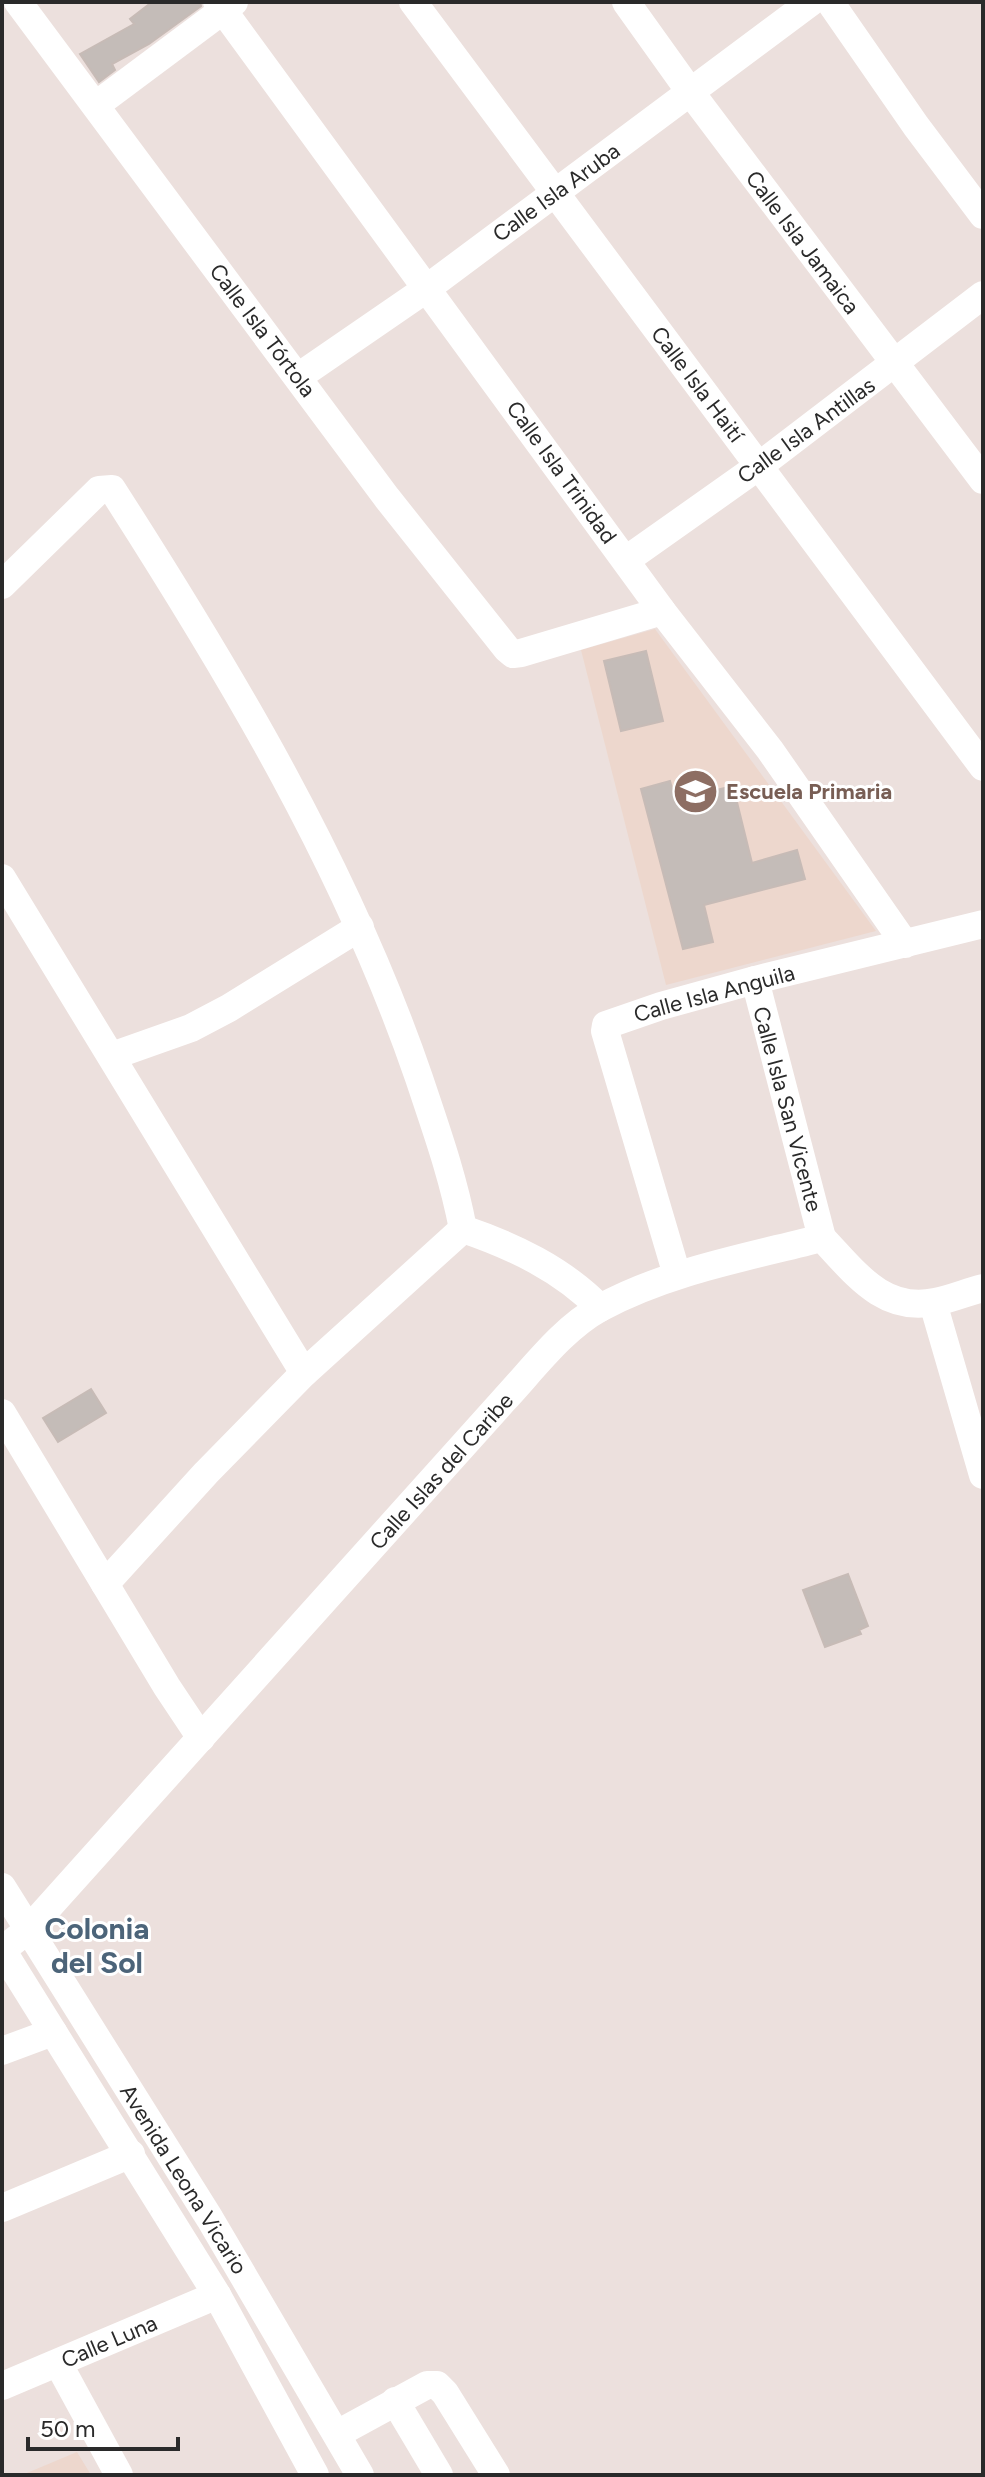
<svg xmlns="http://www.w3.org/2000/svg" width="985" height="2477" font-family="Figtree,sans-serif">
	<rect width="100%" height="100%" fill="#ece0dd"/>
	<!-- education -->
	<g fill="#edd7cd">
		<path d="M655 629 876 931 666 985 581 650Z"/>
		<path d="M77 2452 91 2475H22Z"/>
	</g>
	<!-- building -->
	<g fill="#c4bcb8" stroke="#c7bbb6" stroke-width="2">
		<path d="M152 2H200L201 6 149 44 112 64 115 70 99 82 80 54 134 24 130 19Z"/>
		<path d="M646 651 663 721 621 731 604 661Z"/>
		<path d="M670 781 675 800 733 786 752 863 797 850 805 879 704 905 713 942 683 949 641 789Z"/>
		<path d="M91 1389 106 1413 58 1442 43 1418Z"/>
		<path d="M848 1574 868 1626 859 1630 861 1634 825 1647 803 1590Z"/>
	</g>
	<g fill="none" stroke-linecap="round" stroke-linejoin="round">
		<!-- minor -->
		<g stroke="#fff" stroke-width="28">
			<path d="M18 2 387 498 507 649 513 654 521 653 662 611"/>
			<path d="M217 2 662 611 770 750 905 944"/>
			<path d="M413 2 983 767"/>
			<path d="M626 2 691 93 983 480"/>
			<path d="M830 2 916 126 983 215"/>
			<path d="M96 105 234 2"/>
			<path d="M298 377 426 289 811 2"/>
			<path d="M626 560 759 466 983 295"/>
			<path d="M2 585 99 490 112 489C232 676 347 868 419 1078 436 1129 453 1176 463 1229"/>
			<path d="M2 878 304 1373"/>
			<path d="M755 980 822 1238"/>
			<path d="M112 1056 191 1028 229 1008 360 927"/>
			<path d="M463 1229C513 1246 562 1269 600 1308"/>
			<path d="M677 1275 605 1031 606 1025 661 1006 755 980 983 924"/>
			<path d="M933 1303 983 1475"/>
			<path d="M2 1413 167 1687 201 1738"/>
			<path d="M105 1584 206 1473 304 1373 463 1229"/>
			<path d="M2 1887 210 2219 360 2475"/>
			<path d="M2 1950 28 1930 503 1401C533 1369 562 1329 600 1308 668 1271 748 1257 822 1238 854 1271 882 1313 935 1302 951 1299 967 1292 983 1288"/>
			<path d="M2 1950 217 2295 315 2475"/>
			<path d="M2 2051 53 2032"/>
			<path d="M2 2208 131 2154"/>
			<path d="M58 2363 119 2475"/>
			<path d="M2 2386 217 2295"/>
			<path d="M395 2401 439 2475"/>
			<path d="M337 2434 427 2385H437L445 2393 496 2475"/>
		</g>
	</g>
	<!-- icons -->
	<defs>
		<symbol id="school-disc" viewBox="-11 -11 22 22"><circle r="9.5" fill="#8d6e63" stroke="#fff"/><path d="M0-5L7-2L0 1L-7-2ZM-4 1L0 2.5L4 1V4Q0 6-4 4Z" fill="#fff"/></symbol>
	</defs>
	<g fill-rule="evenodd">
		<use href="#school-disc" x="670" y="766" width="51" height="51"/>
	</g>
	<g text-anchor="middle" stroke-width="6" stroke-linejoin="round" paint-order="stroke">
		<!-- street labels -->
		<g font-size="22" fill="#2a2a2a" stroke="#fff">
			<text transform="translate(556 192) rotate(-36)" y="8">Calle Isla Aruba</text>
			<text transform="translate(803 242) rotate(53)" y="8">Calle Isla Jamaica</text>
			<text transform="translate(263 330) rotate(53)" y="8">Calle Isla Tórtola</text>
			<text transform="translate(698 384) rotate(53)" y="8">Calle Isla Haití</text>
			<text transform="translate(806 430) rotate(-36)" y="8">Calle Isla Antillas</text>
			<text transform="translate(562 472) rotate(54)" y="8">Calle Isla Trinidad</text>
			<text transform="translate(714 993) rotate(-15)" y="8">Calle Isla Anguila</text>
			<text transform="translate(788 1109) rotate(75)" y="8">Calle Isla San Vicente</text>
			<text transform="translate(441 1471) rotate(-48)" y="8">Calle Islas del Caribe</text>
			<text transform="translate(184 2179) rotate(58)" y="8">Avenida Leona Vicario</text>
			<text transform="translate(109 2341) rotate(-23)" y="8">Calle Luna</text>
		</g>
		<!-- education labels -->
		<g font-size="22" font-weight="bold" fill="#785e54" stroke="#fff" text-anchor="start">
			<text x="726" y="799">Escuela Primaria</text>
		</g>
		<!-- district labels -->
		<g font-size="30" font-weight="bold" fill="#4c6479" stroke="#fff">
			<text x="97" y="1939">Colonia<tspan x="97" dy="34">del Sol</tspan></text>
		</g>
	</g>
	<!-- border -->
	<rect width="985" height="2477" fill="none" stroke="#2a2a2a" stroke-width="8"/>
	<!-- scale -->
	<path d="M28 2437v12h150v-12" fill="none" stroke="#2a2a2a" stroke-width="4"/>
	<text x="40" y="2437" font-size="24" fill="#2a2a2a" stroke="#ffffff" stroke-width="6" paint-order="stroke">50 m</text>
</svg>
